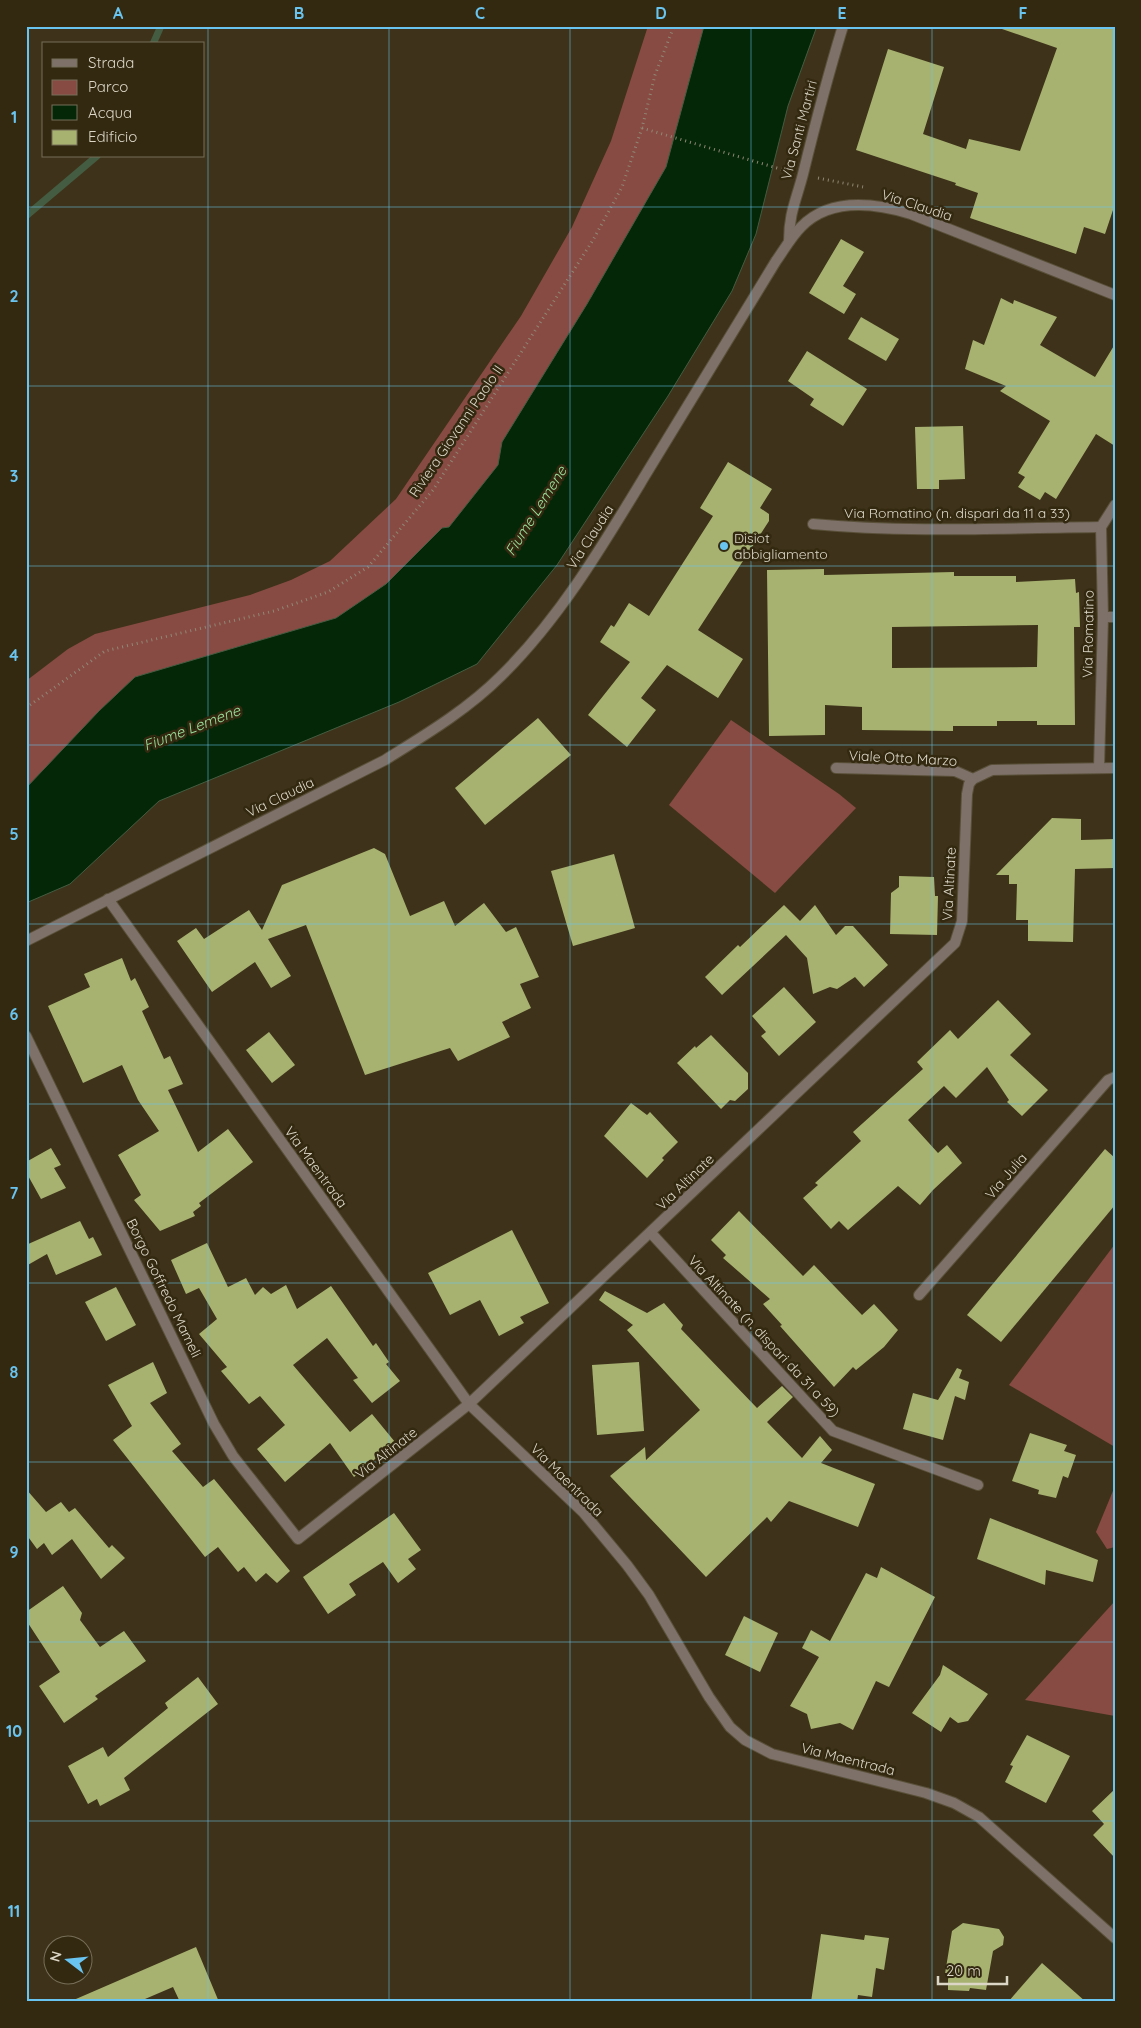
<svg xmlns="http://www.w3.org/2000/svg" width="1141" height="2028" font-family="Quicksand,sans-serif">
	<rect width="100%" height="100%" fill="#3e331a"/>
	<!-- green -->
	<g fill="#874b43">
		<path d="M648 26H765L557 493 127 774 26 881V681L68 649 95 634 250 595 291 580 330 561 396 499 521 316 572 227 611 141Z"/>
		<path d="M731 720 839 794 856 808 775 893 669 805Z"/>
		<path d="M1115 1244V1447L1009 1385Z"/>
		<path d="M1115 1486V1547L1107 1549 1096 1532Z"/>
		<path d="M1115 1601V1716L1025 1700Z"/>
	</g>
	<!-- water -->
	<path fill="#032707" stroke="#445c41" d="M704 26H817L788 106 756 234 732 291 668 396 557 565 477 664 399 702 159 801 70 884 26 903V788L99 711 135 677 336 618 386 584 442 528 449 527 498 465 502 442 587 304 666 167Z"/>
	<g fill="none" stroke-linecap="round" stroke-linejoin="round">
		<!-- stream -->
		<g stroke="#445c41" stroke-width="7">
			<path d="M153 44 161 26"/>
			<path d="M26 216 97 156"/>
		</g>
	</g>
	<!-- building -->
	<g fill="#a7b271" fill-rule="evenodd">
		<path d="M1002 26H1115V204L1105 234 1084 227 1076 254 970 218 978 193 955 185 956 183 856 150 888 49 944 67 923 134 966 149 969 139 1020 151 1057 48 1002 29Z"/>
		<path d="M841 239 864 252 843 286 856 294 844 314 809 293Z"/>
		<path d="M1001 298 1013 304 1014 300 1057 317 1040 345 1095 377 1115 344V446L1096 434 1056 499 1045 492 1040 500 1018 487 1025 477 1018 473 1050 421 1000 391 1006 386 965 369 973 340 984 345Z"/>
		<path d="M861 317 899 339 886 361 848 339Z"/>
		<path d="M807 351 867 389 843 426 810 405 814 399 788 381Z"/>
		<path d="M963 426 965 479 939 480V489H917L915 427Z"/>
		<path d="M728 462 772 489 760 508 769 514V521L698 630 743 659 718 698 667 665 641 698 656 710 627 747 588 715 630 662 600 642 611 625 614 627 629 603 649 616 713 516 700 508Z"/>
		<path d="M824 569V575L954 572V576H1016V582L1075 579 1076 593 1079 592 1080 627H1074L1075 725H1037V721H997V726H953V731L862 730V707L825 705V735L769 736 767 570ZM1038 625 1037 667 892 668V627Z"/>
		<path d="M538 718 571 755 485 825 455 788Z"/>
		<path d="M1052 818 1081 819V840L1115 839V868L1075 869 1073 942 1028 941V920H1016L1017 884H1009V875H996Z"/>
		<path d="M374 848 385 854 410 916 444 901 455 926 484 903 506 932 516 927 539 977 520 984 531 1008 502 1022 510 1037 458 1061 450 1048 365 1075 306 925 268 939 291 976 271 988 255 962 212 992 177 941 196 928 204 939 249 910 262 930 282 885Z"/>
		<path d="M614 854 635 928 573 946 551 871Z"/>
		<path d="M899 876 934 877 935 896H938L937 935 890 934 891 893 899 887Z"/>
		<path d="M784 905 800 921 815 905 836 935 845 926H853L888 965 864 987 855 977 837 989 830 987 813 994 807 958 786 935 722 995 705 977 738 945 740 947Z"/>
		<path d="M122 958 131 981 135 978 149 1007 142 1011 164 1059 170 1056 183 1084 168 1090 198 1152 228 1129 253 1162 199 1203 201 1206 193 1212 195 1216 160 1231 134 1200 141 1195 118 1155 159 1131 138 1100 122 1065 83 1083 48 1006 90 987 84 974Z"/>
		<path d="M784 987 816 1022 779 1056 761 1036 766 1032 752 1016Z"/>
		<path d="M998 1000 1031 1034 1010 1055 1048 1090 1022 1116 1007 1102 1009 1100 987 1067 956 1098 944 1086 908 1120 938 1153 947 1145 962 1163 933 1190 920 1205 898 1186 848 1230 839 1221 831 1229 803 1198 818 1185 815 1183 861 1141 853 1132 923 1069 917 1062 950 1030 958 1039Z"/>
		<path d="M269 1032 295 1065 272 1083 246 1050Z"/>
		<path d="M711 1035 748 1073V1089L735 1101 730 1100 721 1109 677 1063 695 1046 696 1048Z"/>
		<path d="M631 1103 647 1115 650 1112 678 1142 662 1158 664 1160 647 1178 604 1136Z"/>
		<path d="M51 1148 61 1165 54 1168 66 1188 41 1199 26 1172V1162Z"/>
		<path d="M1105 1149 1115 1158V1205L1001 1342 967 1315Z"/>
		<path d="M739 1211 803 1276 814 1265 862 1315 874 1304 898 1330 884 1347 856 1370 853 1367 834 1387 780 1326 782 1325 763 1304 770 1299 723 1258 726 1255 711 1240Z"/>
		<path d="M80 1221 89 1239 93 1237 102 1255 56 1275 47 1254 26 1266V1245Z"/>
		<path d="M512 1230 549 1303 520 1317 524 1323 499 1336 480 1300 450 1315 428 1273Z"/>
		<path d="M207 1243 228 1287 246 1278 255 1295 263 1287 271 1294 286 1285 297 1309 331 1286 373 1346 376 1343 389 1362 386 1364 400 1381 372 1403 353 1380 358 1378 327 1338 293 1365 350 1432 372 1414 395 1442 354 1477 330 1443 285 1482 257 1449 285 1425 260 1396 249 1404 221 1371 227 1367 199 1334 217 1319 199 1288 186 1294 171 1260Z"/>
		<path d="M116 1287 136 1325 106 1341 85 1302Z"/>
		<path d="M605 1291 647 1313 664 1303 683 1325 681 1329 757 1408 782 1386 793 1397 767 1422 802 1458 820 1436 832 1450 821 1463 875 1484 858 1527 789 1501 771 1522 767 1517 706 1577 610 1476 645 1447 646 1460 700 1410 627 1330 633 1325 599 1300Z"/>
		<path d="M153 1362 167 1393 150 1403 181 1444 172 1451 203 1487 214 1479 290 1571 277 1583 266 1573 256 1582 244 1567 238 1572 218 1547 205 1557 113 1440 132 1426 108 1385Z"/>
		<path d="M639 1362 644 1431 597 1435 592 1365Z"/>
		<path d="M957 1368 962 1370 959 1378 969 1382 965 1400 955 1396 943 1440 903 1429 913 1393 938 1400Z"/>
		<path d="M1030 1433 1067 1445 1064 1451 1076 1455 1068 1478 1063 1476 1056 1498 1038 1494 1039 1490 1012 1481Z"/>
		<path d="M26 1489 46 1512 61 1502 69 1512 75 1508 109 1548 112 1545 125 1558 101 1579 72 1539 52 1555 44 1543 37 1549 26 1534Z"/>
		<path d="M394 1513 421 1550 408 1559 416 1569 398 1583 383 1562 349 1584 356 1595 328 1614 303 1577Z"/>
		<path d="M990 1518 1098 1560 1093 1582 1046 1570 1045 1585 977 1559Z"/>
		<path d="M881 1567 935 1597 889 1687 876 1681 853 1730 840 1723 811 1729 807 1714 790 1706 819 1657 802 1648 811 1630 830 1641 866 1573 877 1578Z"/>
		<path d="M63 1586 82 1613 80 1620 100 1647 124 1631 146 1661 95 1696 98 1699 64 1723 39 1686 60 1672 26 1620V1612Z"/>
		<path d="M744 1616 778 1633 760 1672 725 1655Z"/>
		<path d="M943 1665 988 1694 968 1721 958 1723 950 1717 941 1732 912 1713 940 1675Z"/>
		<path d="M198 1677 218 1704 124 1778 130 1790 100 1806 97 1799 88 1804 68 1766 103 1747 108 1757 168 1708 165 1703Z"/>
		<path d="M1027 1735 1070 1756 1046 1803 1005 1782 1013 1766 1010 1765Z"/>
		<path d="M1115 1789V1858L1093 1835 1104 1824 1092 1811Z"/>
		<path d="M963 1923 999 1929 1004 1937 1003 1945 993 1951 986 1990 970 1988 969 1991 948 1990V1974H945L952 1931Z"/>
		<path d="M821 1934 864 1940 865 1935 889 1938 884 1970 876 1968 872 1997 858 1995 857 2002H811Z"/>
		<path d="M196 1947 219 2002H180L173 1987 138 2002H69Z"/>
		<path d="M1042 1963 1086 2002H1008Z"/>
	</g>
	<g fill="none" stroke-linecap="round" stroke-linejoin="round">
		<defs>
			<path id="service" d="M1103 617H1115"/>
			<g id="minor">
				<path d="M789 241C789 213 796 201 803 174 815 125 828 75 843 26"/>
				<path d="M813 524C908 533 1006 528 1101 527"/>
				<path d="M836 768 955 771 973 779 992 770 1115 768"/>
				<path d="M1099 768 1103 617 1101 527 1115 505"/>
				<path d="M108 899 469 1404 583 1512 627 1565 649 1595 709 1697 730 1727 745 1740 772 1754 926 1793 954 1803 979 1817 1115 1938"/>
				<path d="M26 1036 214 1424 233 1456 298 1539 469 1404 955 943 962 921 967 794 969 784 973 779"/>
				<path d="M651 1233 833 1431 978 1485"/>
				<path d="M919 1295 1108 1080 1115 1077"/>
			</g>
			<path id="tertiary" d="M26 941 385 760C425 735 467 710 501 676 560 618 603 545 646 474 690 403 733 332 776 261 784 250 791 237 801 227 830 197 875 203 911 214L1115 295"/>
		</defs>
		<!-- service casing -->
		<use href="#service" stroke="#5a5039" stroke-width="12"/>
		<!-- minor casing -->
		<use href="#minor" stroke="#5a5039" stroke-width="12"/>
		<!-- tertiary casing -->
		<use href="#tertiary" stroke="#5a5039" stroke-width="12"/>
		<!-- path -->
		<g stroke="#908874" stroke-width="3" stroke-dasharray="1 4" stroke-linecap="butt">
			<path d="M642 128 787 171"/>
			<path d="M818 178 863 187"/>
			<path d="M26 708 105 651 274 611 328 592 368 567 433 490 593 240 622 187 642 128 655 75 674 26"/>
		</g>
		<!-- service -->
		<use href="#service" stroke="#7d7169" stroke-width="10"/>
		<!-- minor -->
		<use href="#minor" stroke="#7d7169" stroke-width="10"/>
		<!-- tertiary -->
		<use href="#tertiary" stroke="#7d7169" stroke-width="10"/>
	</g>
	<!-- grid -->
	<path fill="none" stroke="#69c4f0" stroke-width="1" stroke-opacity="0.55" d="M208 26V2002M389 26V2002M570 26V2002M751 26V2002M932 26V2002M26 207H1115M26 386H1115M26 566H1115M26 745H1115M26 924H1115M26 1104H1115M26 1283H1115M26 1462H1115M26 1642H1115M26 1821H1115"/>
	<!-- markers -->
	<circle fill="#69c4f0" stroke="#332910" stroke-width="2" cx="724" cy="546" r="5"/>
	<g text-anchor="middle" stroke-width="5" stroke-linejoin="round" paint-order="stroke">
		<!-- street labels -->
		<g font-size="14" fill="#dcd6c7" stroke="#332910">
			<text transform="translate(799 130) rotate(-75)" y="5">Via Santi Martiri</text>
			<text transform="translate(917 205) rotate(18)" y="5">Via Claudia</text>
			<text transform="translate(456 431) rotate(-56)" y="5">Riviera Giovanni Paolo II</text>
			<text x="957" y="518">Via Romatino (n. dispari da 11 a 33)</text>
			<text transform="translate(590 537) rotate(-57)" y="5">Via Claudia</text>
			<text transform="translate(1088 634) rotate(-89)" y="5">Via Romatino</text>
			<text transform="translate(903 758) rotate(3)" y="5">Viale Otto Marzo</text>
			<text transform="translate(280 797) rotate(-26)" y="5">Via Claudia</text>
			<text transform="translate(949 884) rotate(-87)" y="5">Via Altinate</text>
			<text transform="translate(316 1167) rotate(54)" y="5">Via Maentrada</text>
			<text transform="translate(1006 1176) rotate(-49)" y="5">Via Julia</text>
			<text transform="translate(685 1182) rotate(-44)" y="5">Via Altinate</text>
			<text transform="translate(164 1288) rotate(64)" y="5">Borgo Goffredo Mameli</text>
			<text transform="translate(764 1336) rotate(47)" y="5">Via Altinate (n. dispari da 31 a 59)</text>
			<text transform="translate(386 1453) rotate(-38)" y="5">Via Altinate</text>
			<text transform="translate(567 1480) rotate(45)" y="5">Via Maentrada</text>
			<text transform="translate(848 1759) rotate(14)" y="5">Via Maentrada</text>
		</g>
		<!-- poi labels -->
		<g font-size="14" fill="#dcd6c7" stroke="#332910" text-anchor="start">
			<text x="734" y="543">Disiot<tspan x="734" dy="16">abbigliamento</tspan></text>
		</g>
		<!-- water labels -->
		<g font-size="15" font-style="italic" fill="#9ae09c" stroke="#332910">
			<text transform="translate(536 511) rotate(-58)" y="5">Fiume Lemene</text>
			<text transform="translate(192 728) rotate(-21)" y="5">Fiume Lemene</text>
		</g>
	</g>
	<!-- border -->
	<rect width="1141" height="2028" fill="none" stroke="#332910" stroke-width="55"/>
	<!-- legend -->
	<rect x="42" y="42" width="162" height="115" fill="#332910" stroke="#776e59"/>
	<rect x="52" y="59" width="25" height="8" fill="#7d7169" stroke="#776e59"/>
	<text x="88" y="68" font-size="15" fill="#dcd6c7">Strada</text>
	<rect x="52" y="80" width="25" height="15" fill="#874b43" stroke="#776e59"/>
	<text x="88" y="92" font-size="15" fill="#dcd6c7">Parco</text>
	<rect x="52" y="105" width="25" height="15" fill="#032707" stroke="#776e59"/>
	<text x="88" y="118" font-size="15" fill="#dcd6c7">Acqua</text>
	<rect x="52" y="130" width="25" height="15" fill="#a7b271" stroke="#776e59"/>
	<text x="88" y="142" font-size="15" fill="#dcd6c7">Edificio</text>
	<!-- north arrow -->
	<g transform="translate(68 1960) rotate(286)"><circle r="24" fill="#332910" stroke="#776e59"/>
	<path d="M0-4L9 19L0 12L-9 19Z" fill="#69c4f0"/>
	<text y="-8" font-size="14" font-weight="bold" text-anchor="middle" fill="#dcd6c7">N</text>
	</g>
	<!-- scale -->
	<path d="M938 1976v8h69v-8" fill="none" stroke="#dcd6c7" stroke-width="2.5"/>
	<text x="946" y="1976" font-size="15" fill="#dcd6c7" stroke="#332910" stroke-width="4" paint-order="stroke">20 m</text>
	<rect x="28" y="28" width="1086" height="1972" fill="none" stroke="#69c4f0" stroke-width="2"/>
	<g font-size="16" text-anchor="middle" font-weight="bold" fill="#69c4f0">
		<text x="118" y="19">A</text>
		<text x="299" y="19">B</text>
		<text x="480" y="19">C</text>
		<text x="661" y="19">D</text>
		<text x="842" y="19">E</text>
		<text x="1023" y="19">F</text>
		<text x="14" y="123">1</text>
		<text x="14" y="302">2</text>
		<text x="14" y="482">3</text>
		<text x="14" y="661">4</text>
		<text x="14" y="840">5</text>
		<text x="14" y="1020">6</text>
		<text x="14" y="1199">7</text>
		<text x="14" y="1378">8</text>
		<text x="14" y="1558">9</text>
		<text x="14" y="1737">10</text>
		<text x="14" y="1917">11</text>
	</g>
</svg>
